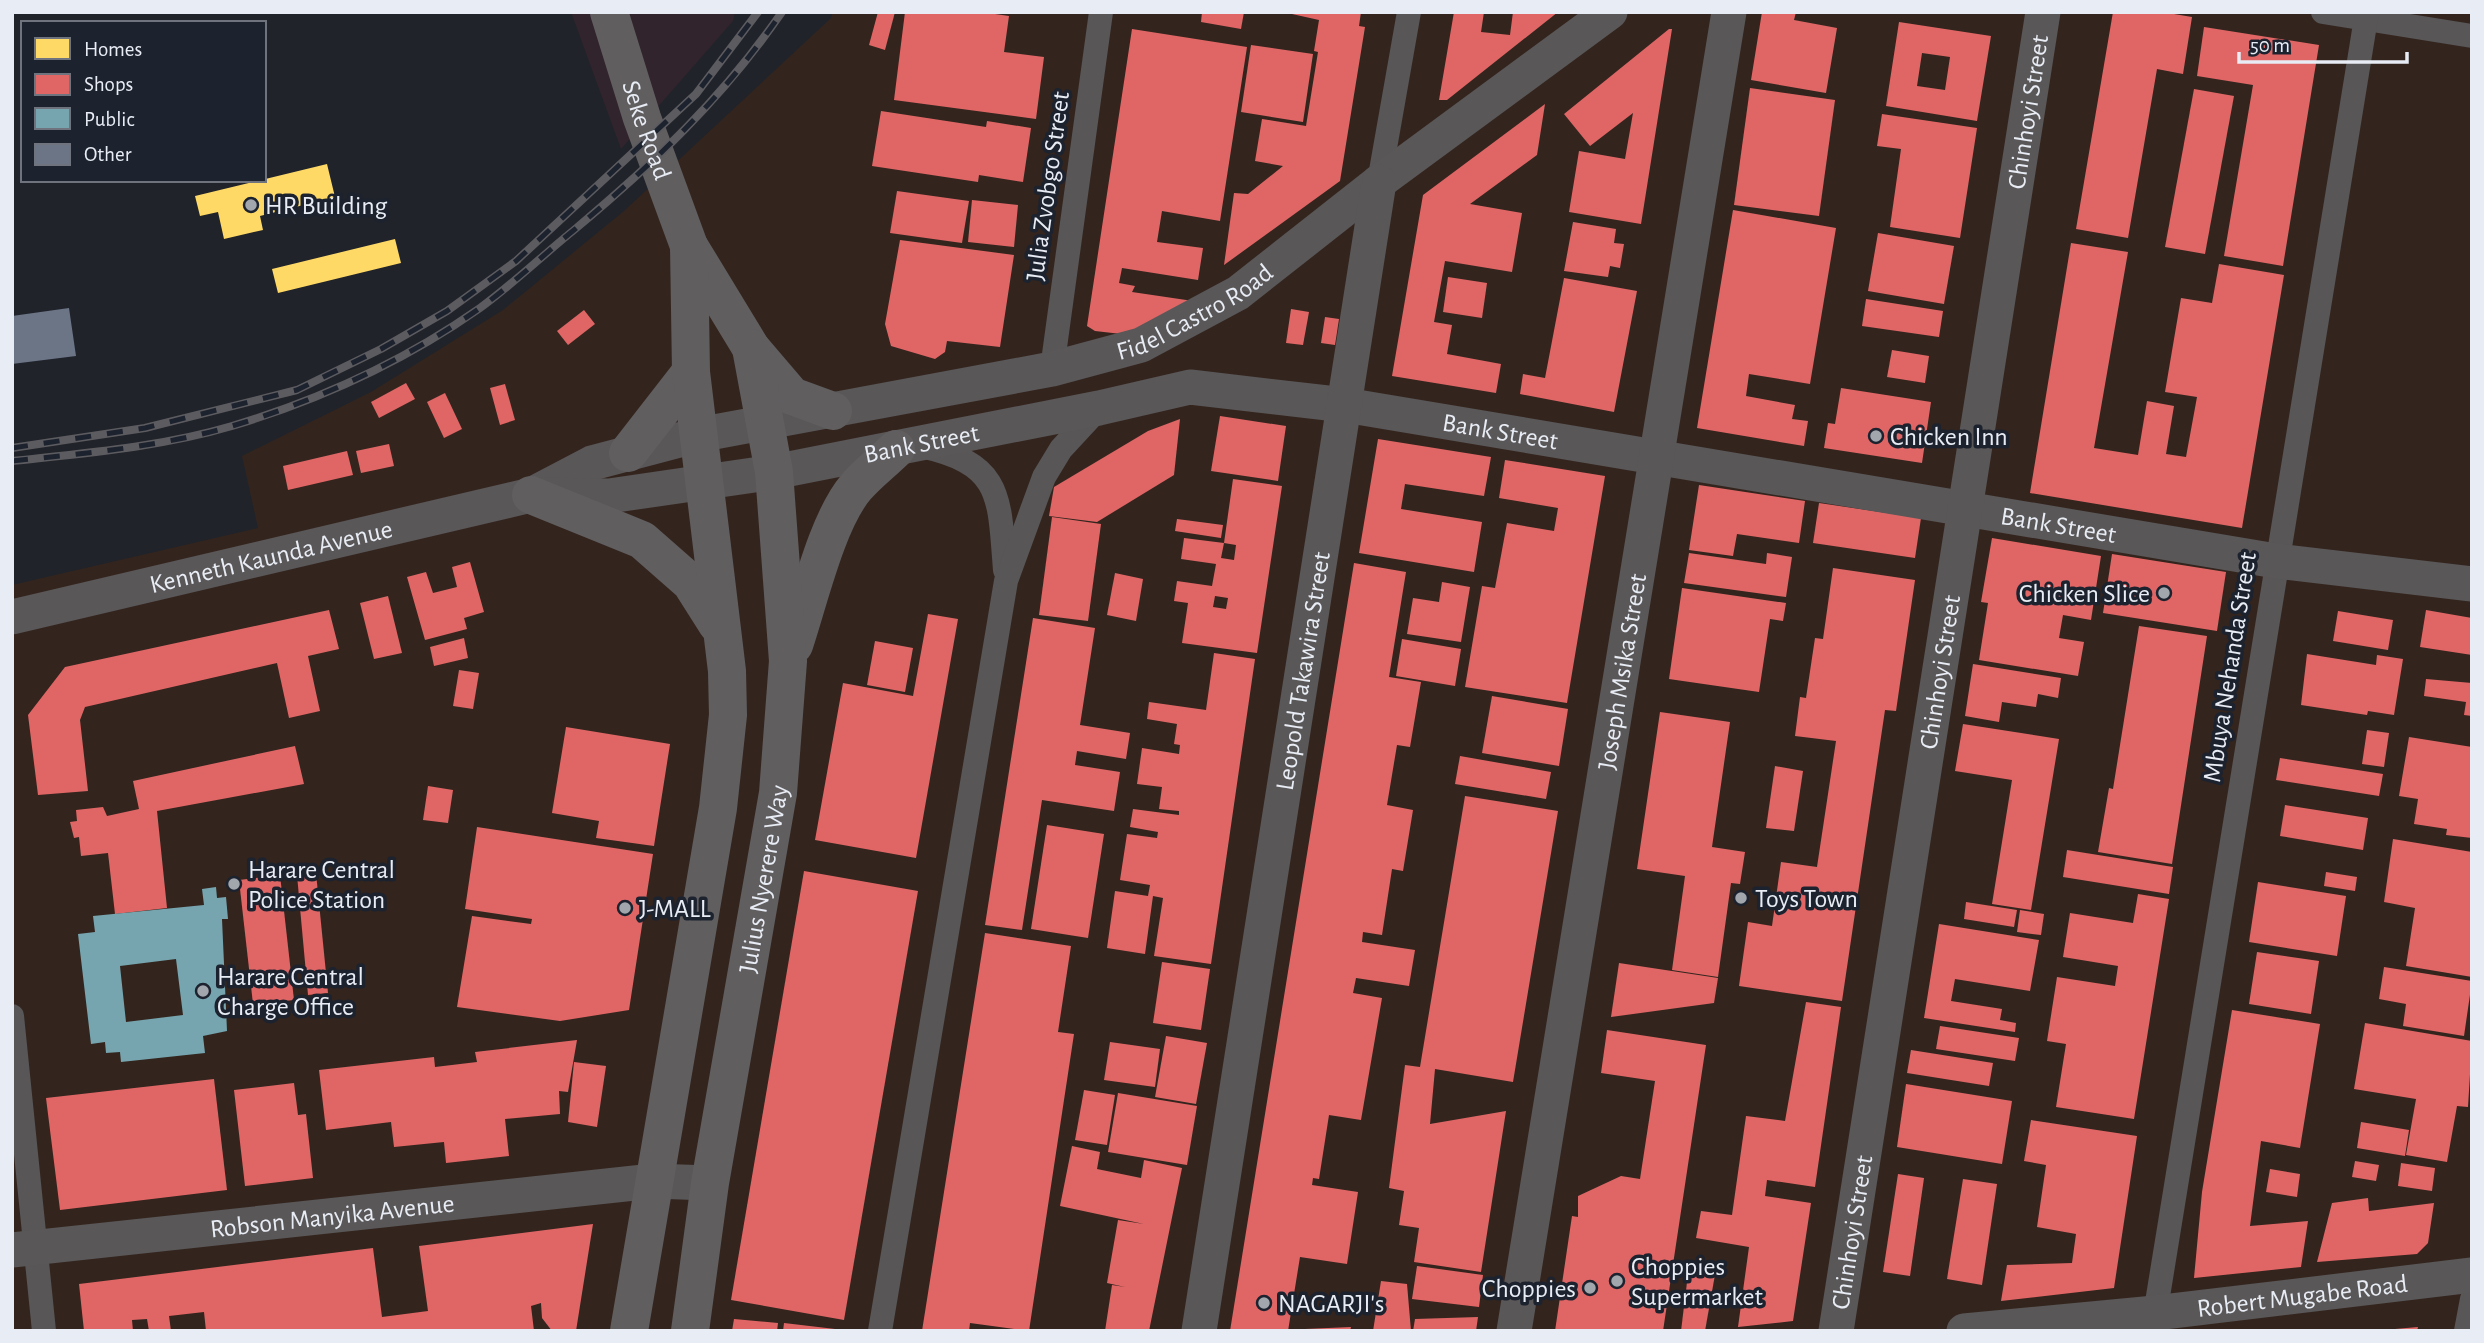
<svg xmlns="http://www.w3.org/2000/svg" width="2484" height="1343" font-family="'Alegreya Sans',sans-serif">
	<rect width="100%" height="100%" fill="#20232a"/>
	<!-- commercial -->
	<path fill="#33251e" d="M833 12H2472V1331H12V585L258 528 242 456 371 392 503 310 624 211 831 18Z"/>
	<!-- industrial -->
	<path fill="#31242d" d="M571 12H735L733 21 621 149Z"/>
	<!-- homes -->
	<g fill="#ffd966">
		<path d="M327 164 335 197 260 216 263 230 224 239 218 212 200 216 195 196Z"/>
		<path d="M395 239 401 263 278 293 272 269Z"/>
	</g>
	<!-- shops -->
	<g fill="#e06666" fill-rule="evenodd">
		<path d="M878 12H895L885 50 869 45Z"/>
		<path d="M905 12H981L1009 16 1004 52 1044 57 1036 119 894 100Z"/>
		<path d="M1202 12H1244L1241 29 1201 22Z"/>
		<path d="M1283 12H1361L1359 26 1365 27 1340 181 1224 265 1234 193 1248 194 1283 166 1255 161 1262 119 1306 126 1318 52 1314 51 1319 20Z"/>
		<path d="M1454 12H1484L1481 32 1510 35 1513 12H1558L1447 100H1439Z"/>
		<path d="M1762 12H1796L1794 20 1837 28 1826 93 1751 80Z"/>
		<path d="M2113 12H2162L2192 17 2183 74 2157 69 2128 238 2076 229Z"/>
		<path d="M1899 22 1991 36 1977 121 1886 106ZM1922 53 1950 57 1945 90 1917 86Z"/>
		<path d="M2204 27 2319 45 2283 266 2224 256 2253 85 2197 76Z"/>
		<path d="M1132 29 1247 47 1220 221 1162 211 1157 242 1203 248 1198 280 1122 268 1119 283 1135 286 1132 292 1193 301 1139 336 1095 331 1087 326Z"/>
		<path d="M1669 29H1672L1641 224 1569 212 1579 151 1625 159 1633 113 1590 146 1564 114Z"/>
		<path d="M1251 45 1313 54 1303 122 1241 112Z"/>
		<path d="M1750 88 1835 100 1819 216 1734 205Z"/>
		<path d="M2194 89 2234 96 2205 254 2165 247Z"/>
		<path d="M1545 104 1537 155 1470 204 1522 213 1512 272 1445 261 1434 322 1452 325 1447 354 1501 364 1496 393 1392 376 1423 195Z"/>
		<path d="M881 111 986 127 987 121 1031 128 1023 182 979 175 978 182 872 166Z"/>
		<path d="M1882 114 1977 128 1960 238 1890 227 1901 149 1877 146Z"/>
		<path d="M897 191 969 201 962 243 890 233Z"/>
		<path d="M972 200 1018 205 1014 247 968 242Z"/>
		<path d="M1733 210 1836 228 1810 384 1749 374 1746 396 1795 405 1792 419 1808 421 1804 446 1697 428Z"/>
		<path d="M1573 222 1616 229 1614 243 1624 244 1620 268 1610 266 1608 277 1564 271Z"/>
		<path d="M1878 233 1954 246 1944 304 1868 291Z"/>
		<path d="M900 240 1014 255 1000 347 947 341 945 352 935 359 891 346 885 324Z"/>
		<path d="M2071 243 2128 252 2094 448 2138 455 2147 401 2174 406 2166 454 2186 457 2197 397 2165 392 2181 298 2212 303 2219 264 2284 275 2242 528 2030 493Z"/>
		<path d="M1448 277 1487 283 1482 318 1443 312Z"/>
		<path d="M1564 278 1637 291 1614 412 1520 394 1523 374 1545 378Z"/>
		<path d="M1866 299 1943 311 1939 337 1862 326Z"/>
		<path d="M1291 309 1309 312 1303 345 1286 343Z"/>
		<path d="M584 310 595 324 568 345 557 331Z"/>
		<path d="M1325 317 1339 319 1335 345 1321 343Z"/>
		<path d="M1892 350 1929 356 1925 383 1887 377Z"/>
		<path d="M406 383 415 399 379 418 371 402Z"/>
		<path d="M505 384 515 420 500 425 490 388Z"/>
		<path d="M1841 388 1931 402 1922 463 1824 448 1828 423 1835 424Z"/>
		<path d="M445 393 462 429 444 438 427 402Z"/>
		<path d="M1220 416 1286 426 1278 481 1211 471Z"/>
		<path d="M1180 419 1174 475 1097 522 1049 516 1054 487 1148 431Z"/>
		<path d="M1378 439 1491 457 1484 496 1405 484 1401 509 1482 522 1474 572 1359 553Z"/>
		<path d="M389 444 394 466 361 473 356 451Z"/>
		<path d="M347 451 353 475 288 490 283 466Z"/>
		<path d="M1505 460 1605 476 1567 703 1465 687 1482 586 1495 588 1507 523 1554 531 1558 508 1499 498Z"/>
		<path d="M1233 479 1282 486 1257 653 1182 643 1188 603 1174 601 1177 581 1212 586 1216 564 1181 559 1184 538 1224 543 1221 558 1234 560 1236 545 1224 543ZM1215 596 1228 598 1226 609 1213 607Z"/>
		<path d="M1699 485 1805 501 1799 543 1737 534 1733 556 1689 550Z"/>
		<path d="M1819 503 1921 518 1915 558 1813 543Z"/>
		<path d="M1052 517 1101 524 1088 621 1039 615Z"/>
		<path d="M1177 519 1223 525 1221 538 1175 531Z"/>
		<path d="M1992 538 2101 556 2091 620 2063 615 2059 638 2084 642 2078 676 1979 660 1988 603 1981 602Z"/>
		<path d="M1689 553 1766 564 1767 553 1792 557 1786 597 1684 583Z"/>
		<path d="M2112 554 2226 572 2217 631 2103 613Z"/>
		<path d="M470 562 484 612 464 618 467 629 425 640 407 577 426 572 433 593 457 587 452 567Z"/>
		<path d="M1354 563 1406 572 1389 677 1421 682 1410 747 1397 745 1387 805 1413 810 1403 871 1392 869 1382 935 1363 932 1362 942 1415 950 1409 986 1356 978 1353 993 1382 998 1361 1120 1329 1115 1319 1179 1313 1178 1312 1185 1358 1192 1347 1264 1300 1257 1288 1331H1230Z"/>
		<path d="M1833 568 1915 580 1896 711 1885 710 1842 1001 1739 986 1748 922 1772 926 1781 862 1817 867 1836 741 1795 736 1800 697 1806 698 1815 638 1823 639Z"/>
		<path d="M1115 573 1143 579 1136 621 1107 615Z"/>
		<path d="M1442 582 1470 587 1461 642 1407 634 1413 598 1439 602Z"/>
		<path d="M1682 588 1786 603 1783 621 1770 619 1759 692 1669 679Z"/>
		<path d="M388 596 402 653 374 659 360 603Z"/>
		<path d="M329 610 339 649 308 656 320 711 289 718 277 663 85 707 80 720 88 791 38 795 28 715 65 667Z"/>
		<path d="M2426 610 2472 618V655L2420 647Z"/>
		<path d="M2338 611 2393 620 2388 650 2333 641Z"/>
		<path d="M928 614 958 619 916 858 815 840 843 683 913 696Z"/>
		<path d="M1033 618 1095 628 1080 725 1130 733 1126 759 1077 751 1075 765 1120 772 1114 811 1042 800 1022 930 985 925Z"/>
		<path d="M2139 626 2207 636 2172 864 2098 852 2109 788 2113 789Z"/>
		<path d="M464 638 468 658 434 666 430 647Z"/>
		<path d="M1402 639 1461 649 1455 686 1396 676Z"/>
		<path d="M875 641 913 648 905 692 867 685Z"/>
		<path d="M1214 653 1255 659 1211 964 1154 956 1163 898 1153 896 1145 954 1107 948 1115 891 1148 896 1150 885 1120 880 1127 834 1157 838 1158 832 1130 827 1133 809 1179 815V811L1159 809 1162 787 1137 784 1142 748 1179 754 1180 745 1174 744 1177 724 1147 719 1149 702 1206 710Z"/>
		<path d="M2307 654 2376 665 2377 655 2403 659 2394 715 2368 711 2367 715 2301 705Z"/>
		<path d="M1973 664 2061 678 2058 698 2038 694 2036 707 2002 702 1999 722 1965 716Z"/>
		<path d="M459 670 479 673 473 709 453 706Z"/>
		<path d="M2426 679 2472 683V716L2464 715 2466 702 2424 696Z"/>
		<path d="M1492 696 1568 709 1559 766 1482 753Z"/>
		<path d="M1660 712 1730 722 1712 847 1745 852 1740 884 1731 883 1718 977 1672 970 1685 876 1637 869Z"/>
		<path d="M1963 724 2059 739 2031 910 1992 904 2012 780 1955 771Z"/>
		<path d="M566 727 670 744 654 846 596 838 599 821 552 813Z"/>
		<path d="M2367 730 2389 733 2384 767 2362 764Z"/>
		<path d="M2409 737 2472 747V838L2446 835 2447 829 2414 824 2418 799 2399 796Z"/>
		<path d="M295 746 304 784 157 811 167 908 115 914 108 853 81 856 79 837 74 838 70 822 77 821 76 810 103 807 107 816 139 809 133 781Z"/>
		<path d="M1460 756 1551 772 1546 799 1455 784Z"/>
		<path d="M2280 758 2383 774 2379 796 2276 780Z"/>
		<path d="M1775 766 1803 771 1794 831 1766 828Z"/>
		<path d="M428 786 453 790 448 823 423 820Z"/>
		<path d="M1465 796 1558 811 1513 1082 1435 1069 1430 1124 1506 1111 1481 1272 1414 1262 1419 1228 1399 1225 1404 1191 1389 1188 1405 1065 1420 1067Z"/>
		<path d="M2285 805 2368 818 2363 850 2280 836Z"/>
		<path d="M1047 825 1104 834 1088 938 1031 929Z"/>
		<path d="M477 827 653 854 629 1010 560 1021 457 1007 472 916 531 924 532 919 465 909Z"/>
		<path d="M2393 839 2472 852V977L2406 966 2415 908 2384 902Z"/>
		<path d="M2067 850 2173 867 2169 894 2063 877Z"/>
		<path d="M804 871 918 891 844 1320 731 1300Z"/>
		<path d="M2326 872 2357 877 2355 891 2324 886Z"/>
		<path d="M316 873 328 993 308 995 297 875Z"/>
		<path d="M280 875 294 1000 253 1004 239 880Z"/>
		<path d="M2258 882 2346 896 2337 956 2249 942Z"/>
		<path d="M2138 894 2169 899 2134 1119 2056 1107 2066 1044 2047 1041 2057 977 2115 986 2118 966 2063 957 2070 913 2133 923Z"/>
		<path d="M1966 902 2017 910 2014 927 1964 919Z"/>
		<path d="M2020 910 2044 914 2041 935 2017 932Z"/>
		<path d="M1939 924 2039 940 2030 991 1955 979 1951 1001 2002 1009 2000 1020 2016 1023 2015 1032 1924 1018Z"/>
		<path d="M985 933 1071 946 1058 1032 1074 1034 1029 1331 970 1323 969 1331H922Z"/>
		<path d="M2257 952 2319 961 2311 1014 2249 1004Z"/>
		<path d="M1162 962 1210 969 1201 1030 1153 1023Z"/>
		<path d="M1619 963 1718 978 1714 1003 1611 1017Z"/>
		<path d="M2384 967 2472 981 2464 1036 2403 1026 2406 1004 2379 999Z"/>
		<path d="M1806 1002 1841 1007 1815 1187 1767 1180 1765 1196 1811 1203 1793 1321 1738 1327 1749 1247 1696 1238 1701 1211 1732 1215 1746 1116 1785 1121Z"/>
		<path d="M2232 1010 2320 1024 2300 1148 2261 1141 2250 1226 2308 1221 2301 1267 2194 1278 2202 1192Z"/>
		<path d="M2365 1023 2472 1041 2468 1107 2457 1106 2447 1162 2406 1155 2416 1099 2354 1089Z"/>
		<path d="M1940 1026 2019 1038 2015 1061 1936 1049Z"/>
		<path d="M1607 1030 1706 1045 1663 1331H1555L1572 1216 1578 1217V1196L1621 1176 1640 1179 1655 1081 1601 1073Z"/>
		<path d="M1166 1036 1207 1043 1196 1104 1155 1097Z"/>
		<path d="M577 1040 568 1092 559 1091 560 1114 505 1119 509 1156 446 1163 444 1142 394 1147 391 1122 326 1130 319 1070 434 1057 435 1067 477 1062 475 1052Z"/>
		<path d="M1110 1042 1160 1049 1155 1087 1104 1080Z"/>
		<path d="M1911 1050 1993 1063 1989 1086 1907 1073Z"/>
		<path d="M574 1062 606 1066 597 1127 568 1122Z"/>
		<path d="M214 1079 227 1190 60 1210 46 1098Z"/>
		<path d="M294 1083 298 1115 306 1114 313 1178 245 1186 234 1090Z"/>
		<path d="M1906 1084 2012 1101 2002 1164 1897 1147Z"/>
		<path d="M1084 1090 1115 1095 1107 1145 1075 1140Z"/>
		<path d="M1118 1093 1197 1106 1187 1165 1108 1152Z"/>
		<path d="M2031 1120 2137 1136 2114 1288 2001 1301 2007 1265 2072 1263 2076 1234 2037 1227 2046 1165 2024 1161Z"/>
		<path d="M2361 1122 2409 1130 2405 1156 2357 1148Z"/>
		<path d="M1072 1146 1100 1152 1097 1169 1141 1178 1144 1160 1182 1168 1149 1331H1105L1112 1285 1125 1287 1107 1283 1118 1220 1144 1224 1060 1206Z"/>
		<path d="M2355 1161 2379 1165 2376 1181 2352 1177Z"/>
		<path d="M2401 1163 2435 1168 2432 1191 2398 1186Z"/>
		<path d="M2270 1169 2300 1174 2297 1197 2266 1192Z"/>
		<path d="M1898 1174 1924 1178 1910 1276 1883 1272Z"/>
		<path d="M1963 1179 1997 1184 1982 1285 1947 1279Z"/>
		<path d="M2368 1198 2369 1211 2434 1203 2428 1243 2417 1254 2317 1262 2332 1203Z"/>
		<path d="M593 1224 576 1331H552L542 1318 541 1303 531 1306 534 1331H206L204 1312 169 1316 171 1331H149L147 1319 132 1320 133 1331H84L79 1284 373 1248 382 1317 428 1311 419 1246Z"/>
		<path d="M1417 1266 1483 1275 1479 1307 1412 1299Z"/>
		<path d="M1689 1266 1716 1269 1705 1331H1681Z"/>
		<path d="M1381 1281 1407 1284 1411 1331H1373Z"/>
		<path d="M1478 1317 1476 1331H1413L1415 1319Z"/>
		<path d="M734 1319 778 1323 777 1331H732Z"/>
		<path d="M784 1323 835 1329V1331H783Z"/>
		<path d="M1351 1327 1350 1331H1305V1329Z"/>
		<path d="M2418 1327 2417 1331H2396L2395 1329Z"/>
	</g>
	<!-- public -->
	<path fill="#76a5af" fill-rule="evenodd" d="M216 887 217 898 226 897 228 919H222L227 1031 203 1036 205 1053 121 1062 120 1052 106 1053 105 1042 91 1044 78 934 95 932 93 916 204 905 202 889ZM176 959 183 1015 126 1022 120 966Z"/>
	<!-- building -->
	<path fill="#6b7586" d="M69 308 76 356 12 364V316Z"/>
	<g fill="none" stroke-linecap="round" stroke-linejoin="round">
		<!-- street -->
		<g stroke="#585657" stroke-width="24">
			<path d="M2323 12 2472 36"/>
			<path d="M1379 182 1409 12"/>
			<path d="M1052 369 1101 12"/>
			<path d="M921 446C1003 464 999 496 1005 570"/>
			<path d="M12 1016 44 1331"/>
			<path d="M2153 1327 2367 12"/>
			<path d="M880 1331 1006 581 1044 477 1061 449 1099 408"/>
			<path d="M2466 1331 2472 1299"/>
		</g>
		<!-- secondary -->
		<g stroke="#5a5758" stroke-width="35">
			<path id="s1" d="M531 495 592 463 698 435 1052 369 1141 345 1238 293 1379 182 1610 12"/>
			<path id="s2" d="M12 617 531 495 609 496 774 472 1099 408 1190 387 1345 405 2276 561 2472 584"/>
			<path id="s3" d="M12 1250 653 1181 710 1183"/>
			<path id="s4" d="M1199 1331 1379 182"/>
			<path id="s5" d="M1514 1331 1729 12"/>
			<path id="s6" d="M1836 1331 2043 12"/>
			<path id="s7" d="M1964 1331 2155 1313 2472 1275"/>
		</g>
		<!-- primary -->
		<g stroke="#615e60" stroke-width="38">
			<path id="s8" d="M609 12 642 118 689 246 751 348 792 396 833 411"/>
			<path d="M628 453 691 372"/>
			<path d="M531 495 642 540 691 583 717 624"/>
			<path d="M794 645C809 600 827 521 856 487 868 473 883 462 896 449"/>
			<path d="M629 1331 718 808 728 715 727 671 691 372 689 246"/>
			<path id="s9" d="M690 1331 710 1183 778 793 788 661 774 472 751 348"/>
		</g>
		<defs>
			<g id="rail">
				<path d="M12 448 145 428 297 390 381 349 447 311 516 261 696 94 758 12"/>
				<path d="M12 461C86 453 161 447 232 426 319 400 406 360 480 308 513 284 543 255 574 230 655 162 722 99 782 12"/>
			</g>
		</defs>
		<!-- rail casing -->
		<use href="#rail" stroke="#5c5b60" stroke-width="8"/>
		<!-- rail -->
		<use href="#rail" stroke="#1c222e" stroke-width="5" stroke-dasharray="16" stroke-linecap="butt"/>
	</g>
	<!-- markers -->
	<g fill="#a2a6ad" stroke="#1c222e" stroke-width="2.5">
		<circle cx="251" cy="205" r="7"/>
		<circle cx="1876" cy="436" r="7"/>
		<circle cx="2164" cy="593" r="7"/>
		<circle cx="234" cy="884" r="7"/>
		<circle cx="1741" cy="898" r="7"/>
		<circle cx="625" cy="908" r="7"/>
		<circle cx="203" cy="991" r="7"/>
		<circle cx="1617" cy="1281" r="7"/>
		<circle cx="1590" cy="1288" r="7"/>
		<circle cx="1264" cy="1303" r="7"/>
	</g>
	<g text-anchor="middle" stroke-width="7" stroke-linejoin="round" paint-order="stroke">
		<!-- street labels -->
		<g font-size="26" fill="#e8ecf4" stroke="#1c222e">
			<text dy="9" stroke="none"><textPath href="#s6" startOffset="1234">Chinhoyi Street</textPath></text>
			<text dy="9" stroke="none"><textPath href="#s8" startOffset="124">Seke Road</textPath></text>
			<text transform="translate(1047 186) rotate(-82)" y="9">Julia Zvobgo Street</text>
			<text dy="9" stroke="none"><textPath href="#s1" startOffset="693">Fidel Castro Road</textPath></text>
			<text dy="9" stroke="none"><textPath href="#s2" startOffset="1516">Bank Street</textPath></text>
			<text dy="9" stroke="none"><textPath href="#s2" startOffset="928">Bank Street</textPath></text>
			<text dy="9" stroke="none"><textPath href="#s2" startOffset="2082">Bank Street</textPath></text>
			<text dy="9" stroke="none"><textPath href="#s2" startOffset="266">Kenneth Kaunda Avenue</textPath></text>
			<text transform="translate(2229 667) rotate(-81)" y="9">Mbuya Nehanda Street</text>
			<text dy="9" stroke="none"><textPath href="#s4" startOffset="668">Leopold Takawira Street</textPath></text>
			<text dy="9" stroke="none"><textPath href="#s6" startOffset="667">Chinhoyi Street</textPath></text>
			<text dy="9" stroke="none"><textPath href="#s5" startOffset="668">Joseph Msika Street</textPath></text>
			<text dy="9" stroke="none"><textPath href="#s9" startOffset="458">Julius Nyerere Way</textPath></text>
			<text dy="9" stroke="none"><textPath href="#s3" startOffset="322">Robson Manyika Avenue</textPath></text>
			<text dy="9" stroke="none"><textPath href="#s6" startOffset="100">Chinhoyi Street</textPath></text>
			<text dy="9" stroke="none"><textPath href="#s7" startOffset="340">Robert Mugabe Road</textPath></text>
		</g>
		<!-- poi labels -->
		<g font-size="26" fill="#e8ecf4" stroke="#1c222e" text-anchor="start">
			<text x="265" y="214">HR Building</text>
			<text x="1890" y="445">Chicken Inn</text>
			<text x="2150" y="602" text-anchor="end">Chicken Slice</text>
			<text x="248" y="878">Harare Central<tspan x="248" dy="30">Police Station</tspan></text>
			<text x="1755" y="907">Toys Town</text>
			<text x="639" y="917">J-MALL</text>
			<text x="217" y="985">Harare Central<tspan x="217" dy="30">Charge Office</tspan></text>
			<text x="1631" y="1275">Choppies<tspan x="1631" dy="30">Supermarket</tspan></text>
			<text x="1576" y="1297" text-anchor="end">Choppies</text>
			<text x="1278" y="1312">NAGARJI's</text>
		</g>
	</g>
	<!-- border -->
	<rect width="2484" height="1343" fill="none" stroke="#e8ecf4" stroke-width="28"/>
	<!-- legend -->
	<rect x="21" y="21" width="245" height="161" fill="#1c222e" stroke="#6e737d" stroke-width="2"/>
	<rect x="35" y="38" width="35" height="21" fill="#ffd966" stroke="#6e737d" stroke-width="2"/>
	<text x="84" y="56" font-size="21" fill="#e8ecf4">Homes</text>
	<rect x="35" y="74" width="35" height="21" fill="#e06666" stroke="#6e737d" stroke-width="2"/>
	<text x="84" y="91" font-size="21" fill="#e8ecf4">Shops</text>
	<rect x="35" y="108" width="35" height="21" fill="#76a5af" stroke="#6e737d" stroke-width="2"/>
	<text x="84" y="126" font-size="21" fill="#e8ecf4">Public</text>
	<rect x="35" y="144" width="35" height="21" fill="#6b7586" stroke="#6e737d" stroke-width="2"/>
	<text x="84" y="161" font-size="21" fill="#e8ecf4">Other</text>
	<!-- scale -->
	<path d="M2239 52v10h168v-10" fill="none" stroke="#e8ecf4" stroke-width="3.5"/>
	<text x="2250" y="52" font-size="21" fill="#e8ecf4" stroke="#1c222e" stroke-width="5" paint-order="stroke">50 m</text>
</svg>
